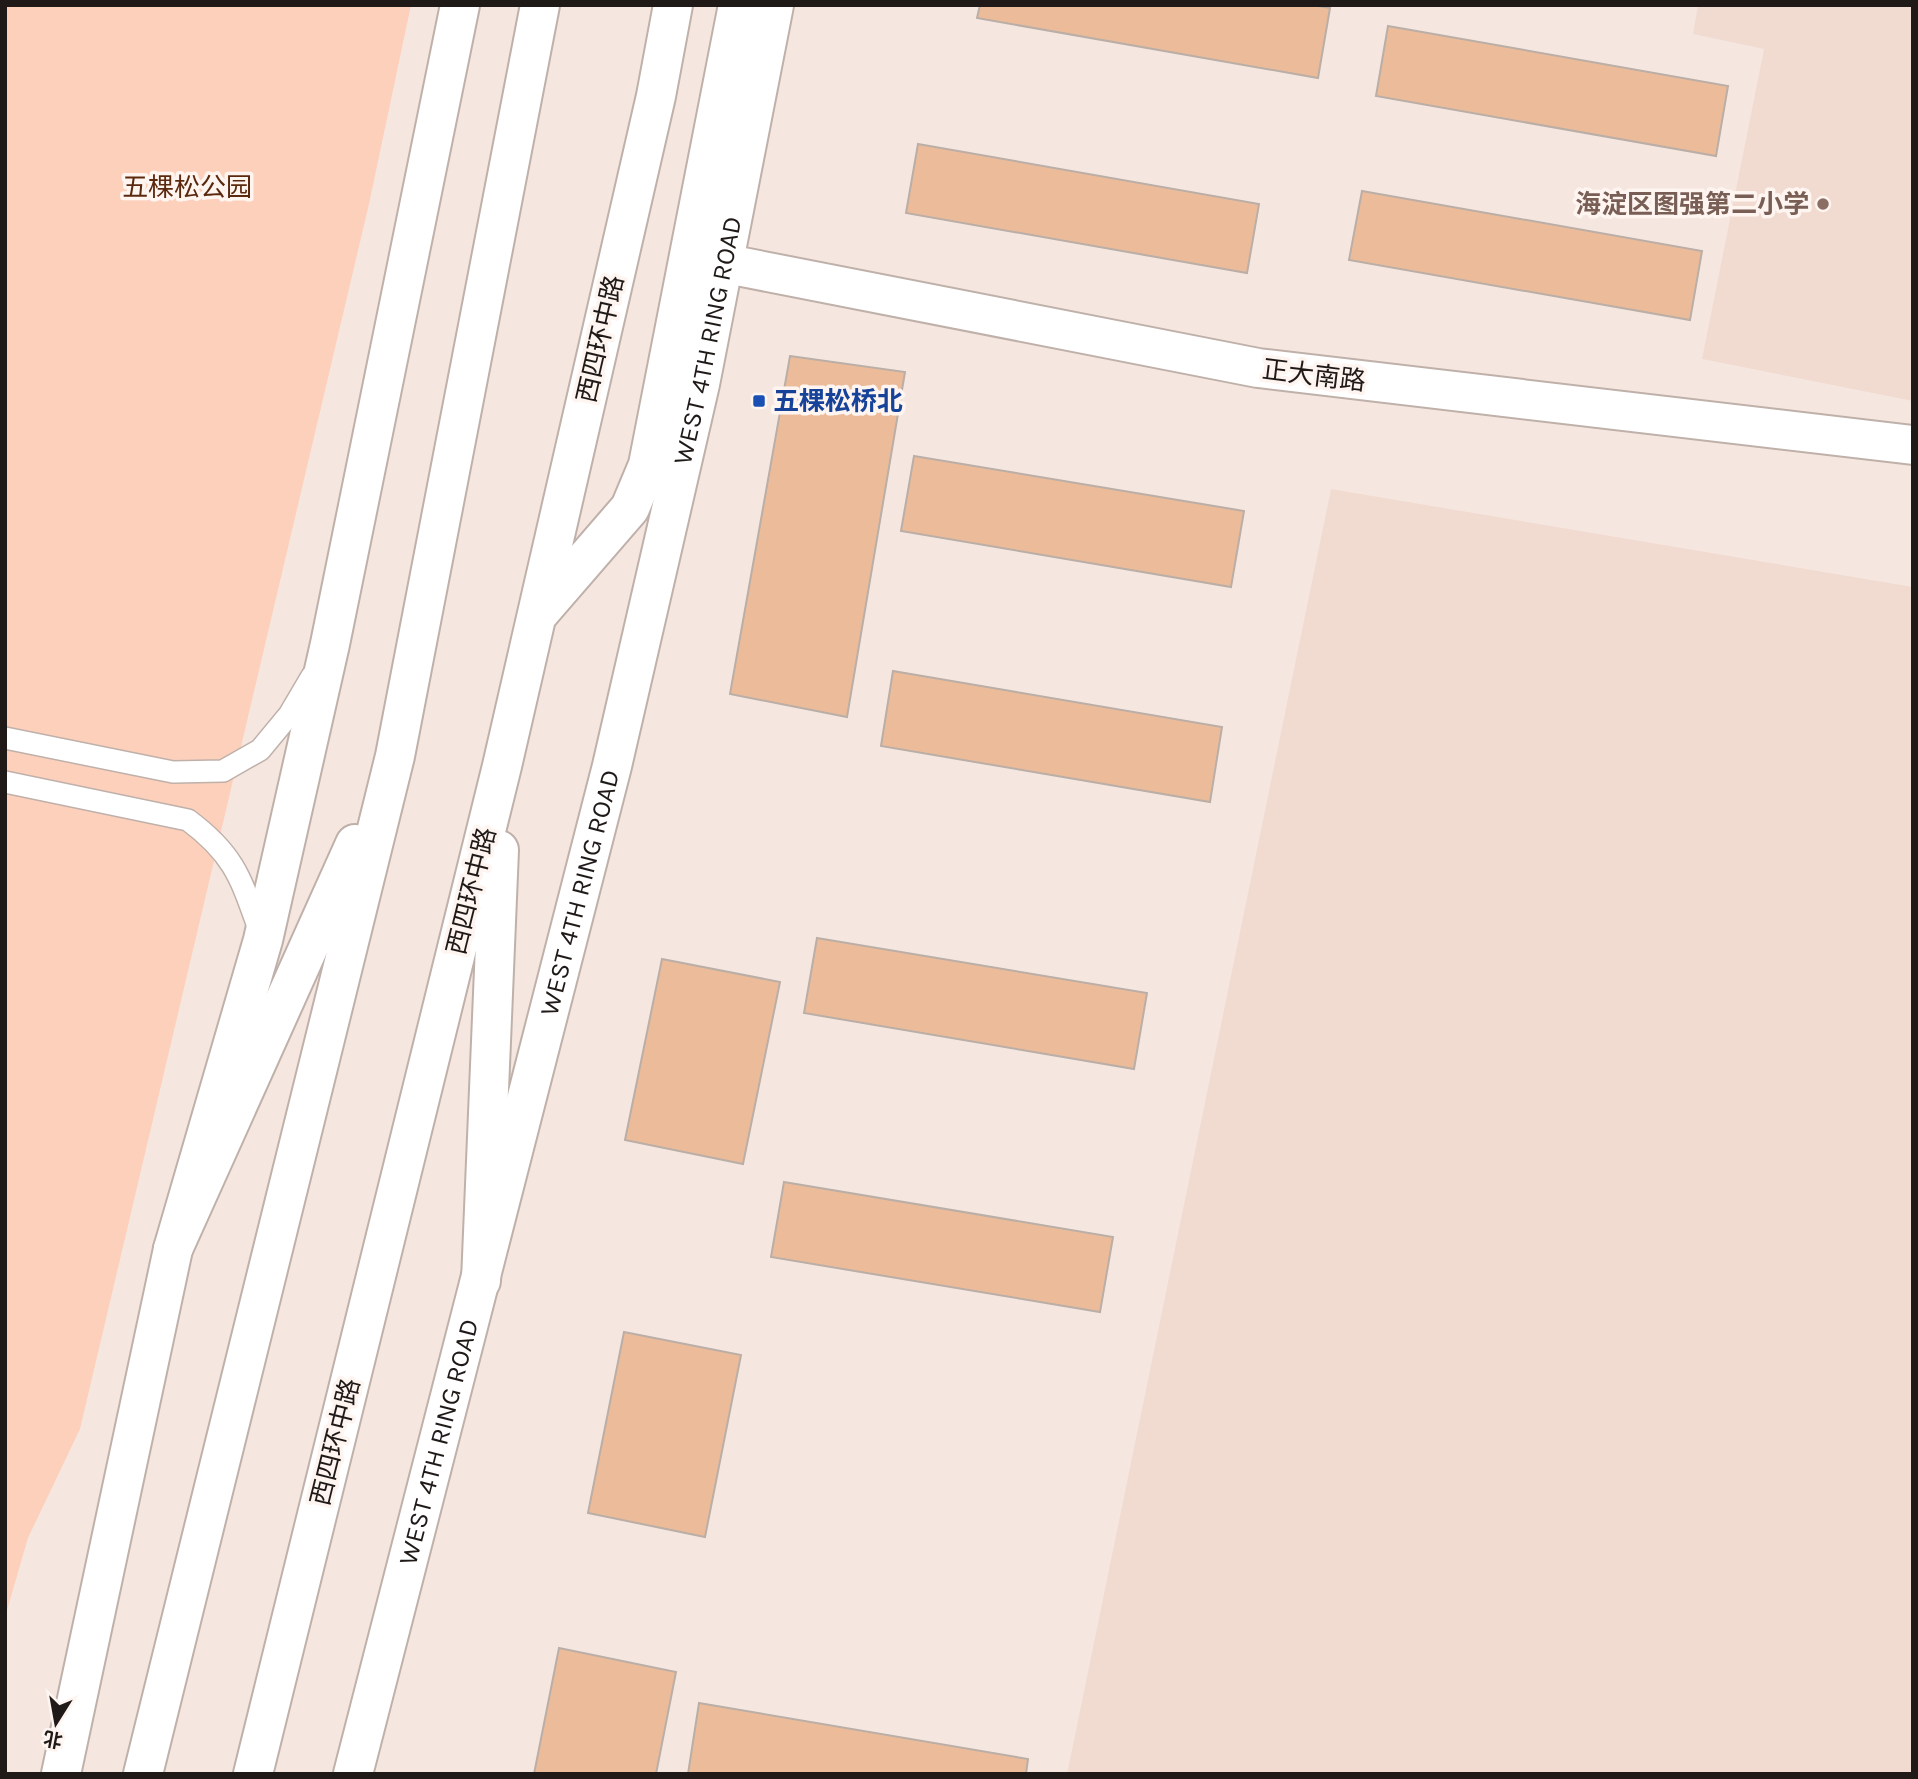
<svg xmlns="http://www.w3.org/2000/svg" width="1918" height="1779" font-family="Karla,'Noto Sans SC',sans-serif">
	<rect width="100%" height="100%" fill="#f5e7e0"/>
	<!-- built -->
	<g fill="#f1dbd1">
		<path d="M1698 5H1913V401L1702 359 1764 49 1693 34Z"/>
		<path d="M1331 489 1913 587V1774H1067Z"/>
	</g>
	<!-- green -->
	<path fill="#fdd0bc" d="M5 5H411L369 204 80 1429 28 1538 5 1617Z"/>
	<!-- building -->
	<g fill="#ecbc9a" stroke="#baaea6" stroke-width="2">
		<path d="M980 5H1312L1330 8 1318 78 977 18Z"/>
		<path d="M1388 26 1728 86 1716 156 1376 96Z"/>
		<path d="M918 144 1259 204 1247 273 906 213Z"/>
		<path d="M1362 191 1702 251 1690 320 1349 260Z"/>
		<path d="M790 356 905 372 847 717 730 694Z"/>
		<path d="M914 456 1244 511 1231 587 901 531Z"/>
		<path d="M893 671 1222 727 1210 802 881 746Z"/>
		<path d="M817 938 1147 993 1134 1069 804 1013Z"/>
		<path d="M662 959 780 982 743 1164 625 1140Z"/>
		<path d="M784 1182 1113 1237 1100 1312 771 1257Z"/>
		<path d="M624 1332 741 1355 705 1537 588 1513Z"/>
		<path d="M559 1648 676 1672 656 1774H534Z"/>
		<path d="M699 1703 1028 1759 1026 1774H688Z"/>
	</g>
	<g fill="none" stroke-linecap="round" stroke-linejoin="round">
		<defs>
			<g id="service">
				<path d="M5 738 173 772 223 771 260 750 289 715 312 676"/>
				<path d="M5 782 188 820C235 855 241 879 260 932"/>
			</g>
			<g id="tertiary">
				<path d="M722 263 1258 368 1913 445"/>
				<path d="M61 1774 173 1249 263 940 330 644 460 5"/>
				<path id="s1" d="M353 1774 612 766 700 384 774 5"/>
			</g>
			<g id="trunk">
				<path d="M540 612 630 508 648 465 738 5"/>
				<path d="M173 1249 355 844"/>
				<path d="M481 1281 499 850"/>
				<path d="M143 1774 395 756 540 5"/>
				<path d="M253 1774 502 766 656 96 673 5"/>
			</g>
		</defs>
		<!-- service casing -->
		<use href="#service" stroke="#bfb1aa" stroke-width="24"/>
		<!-- tertiary casing -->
		<use href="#tertiary" stroke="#bfb1aa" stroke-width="42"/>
		<!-- trunk casing -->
		<use href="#trunk" stroke="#bfb1aa" stroke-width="42"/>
		<!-- service -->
		<use href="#service" stroke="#fff" stroke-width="21"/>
		<!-- tertiary -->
		<use href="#tertiary" stroke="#fff" stroke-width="38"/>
		<!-- trunk -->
		<use href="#trunk" stroke="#fff" stroke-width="38"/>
	</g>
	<!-- markers -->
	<circle fill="#8d6e63" stroke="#fef5f1" stroke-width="2.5" cx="1823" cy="204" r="7"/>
	<rect fill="#1a4fb4" stroke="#fef5f1" stroke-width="2.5" x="752" y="394" width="14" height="14" rx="3.5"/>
	<g text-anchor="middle" stroke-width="7" stroke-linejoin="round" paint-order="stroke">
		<!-- park labels -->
		<g font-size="26" fill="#5b290e" stroke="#fef5f1">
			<text x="187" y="196">五棵松公园</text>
		</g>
		<!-- education labels -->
		<g font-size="26" font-weight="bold" fill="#785e54" stroke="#fef5f1" text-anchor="end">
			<text x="1809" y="213">海淀区图强第二小学</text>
		</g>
		<!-- street labels -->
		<g font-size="26" fill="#1f1a18" stroke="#fef5f1">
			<text transform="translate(600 339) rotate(-77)" y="9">西四环中路</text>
			<text dy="9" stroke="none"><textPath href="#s1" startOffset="1477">WEST 4TH RING ROAD</textPath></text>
			<text transform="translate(1314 375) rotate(7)" y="9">正大南路</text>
			<text transform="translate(471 891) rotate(-76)" y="9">西四环中路</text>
			<text dy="9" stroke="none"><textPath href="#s1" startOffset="910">WEST 4TH RING ROAD</textPath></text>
			<text transform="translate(335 1442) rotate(-76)" y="9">西四环中路</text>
			<text dy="9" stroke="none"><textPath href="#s1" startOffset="343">WEST 4TH RING ROAD</textPath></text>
		</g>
		<!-- transit labels -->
		<g font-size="26" font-weight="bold" fill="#164399" stroke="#fef5f1" text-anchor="start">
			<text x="773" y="410">五棵松桥北</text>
		</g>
	</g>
	<!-- border -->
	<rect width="1918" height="1779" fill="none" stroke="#1f1a18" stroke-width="14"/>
	<!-- north arrow -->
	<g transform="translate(56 1723) rotate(191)" stroke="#fef5f1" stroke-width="5" paint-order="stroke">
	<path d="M0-5L12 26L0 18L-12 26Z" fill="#1f1a18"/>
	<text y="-10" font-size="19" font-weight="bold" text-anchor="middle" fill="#1f1a18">北</text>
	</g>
</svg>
